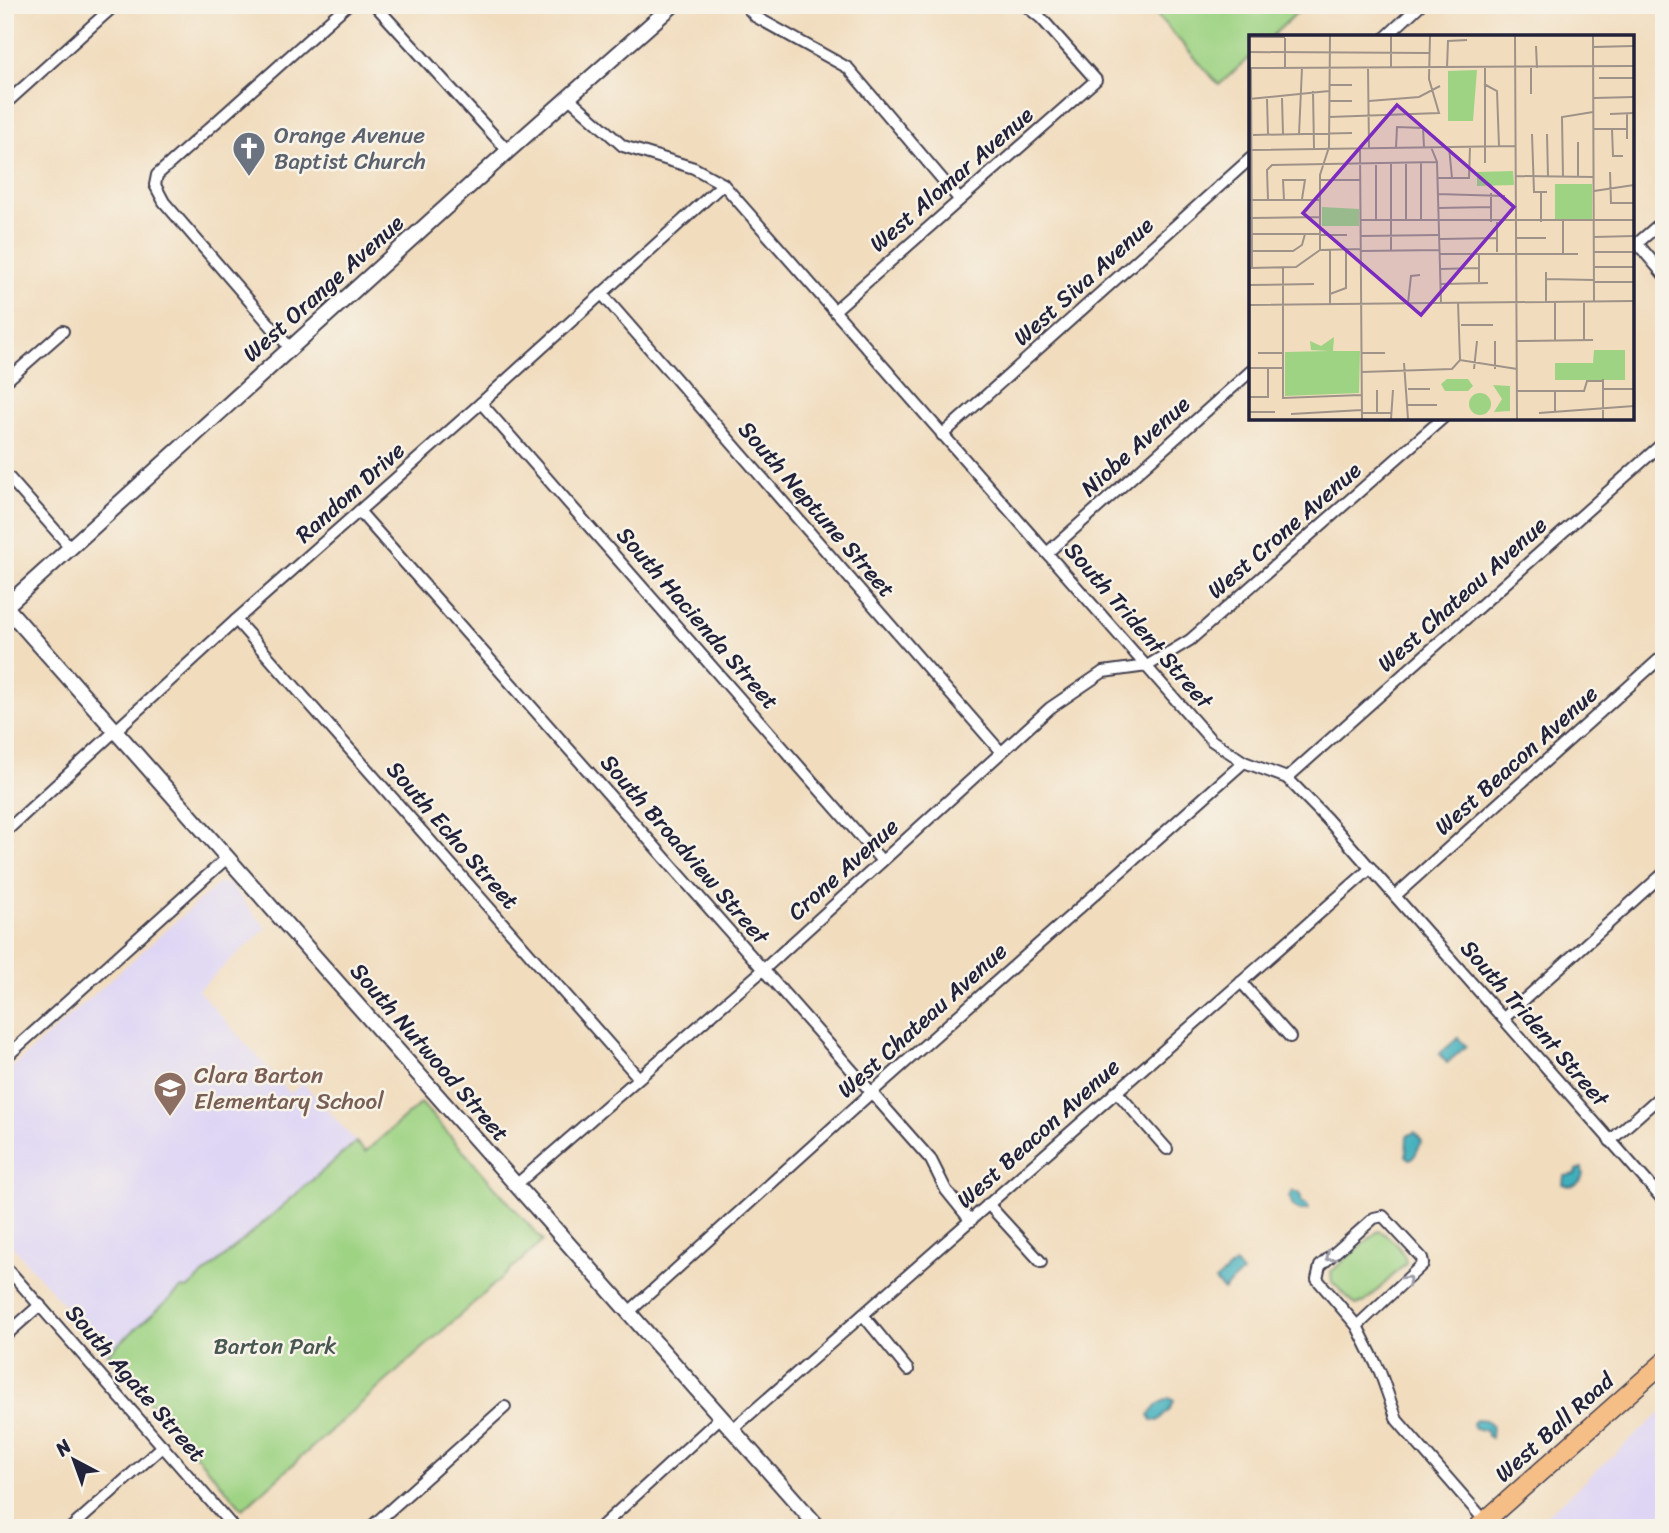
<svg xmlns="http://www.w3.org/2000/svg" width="1669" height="1533" font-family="Sriracha,sans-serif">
	<rect width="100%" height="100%" fill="#f7f3e8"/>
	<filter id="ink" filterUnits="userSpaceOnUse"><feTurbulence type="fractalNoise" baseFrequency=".0143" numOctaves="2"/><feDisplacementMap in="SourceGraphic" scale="14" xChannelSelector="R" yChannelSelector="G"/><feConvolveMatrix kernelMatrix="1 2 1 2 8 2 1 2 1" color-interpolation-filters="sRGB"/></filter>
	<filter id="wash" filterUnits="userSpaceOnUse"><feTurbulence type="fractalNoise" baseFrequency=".00686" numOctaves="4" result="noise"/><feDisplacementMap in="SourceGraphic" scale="28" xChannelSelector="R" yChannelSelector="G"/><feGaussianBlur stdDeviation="1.57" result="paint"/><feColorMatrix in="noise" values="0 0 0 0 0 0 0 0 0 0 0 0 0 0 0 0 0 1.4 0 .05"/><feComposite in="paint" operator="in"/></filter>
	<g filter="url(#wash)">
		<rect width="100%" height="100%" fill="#f1dcbd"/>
		<!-- built -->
		<g fill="#ded5f5">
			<path d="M220 882 230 885 266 928 198 990 290 1093 303 1083 356 1142 187 1289 182 1288 107 1354 5 1238V1074Z"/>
			<path d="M1664 1410V1528H1532Z"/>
		</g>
		<!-- green -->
		<g fill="#9fd384" stroke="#607a60" stroke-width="2">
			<path d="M1148 5H1305L1271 37H1251V56L1219 85Z"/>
			<path d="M421 1103 543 1241 243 1509 107 1354 182 1288 187 1289 356 1142 365 1152Z"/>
			<path d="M1378 1231C1389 1234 1405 1251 1406 1263L1365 1302 1356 1305 1332 1282 1331 1272Z"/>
		</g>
		<!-- water -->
		<g fill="#40afbc" stroke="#31687c" stroke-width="2">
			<path d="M1458 1038 1466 1046 1447 1063 1439 1054Z"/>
			<path d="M1415 1132 1422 1141 1414 1157 1410 1159 1406 1156 1407 1136Z"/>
			<path d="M1582 1168 1583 1175C1580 1184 1572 1189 1563 1184L1564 1176 1576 1174 1577 1170Z"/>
			<path d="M1293 1191 1300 1193 1302 1203 1307 1204 1309 1209 1299 1211 1293 1206 1289 1196Z"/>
			<path d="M1235 1264 1242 1273 1223 1290 1215 1281Z"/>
			<path d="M1169 1398 1174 1401 1169 1411 1158 1421 1152 1420 1149 1415 1157 1405Z"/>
			<path d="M1477 1419 1486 1420 1492 1426 1491 1438 1487 1436 1486 1431 1474 1428 1473 1423Z"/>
		</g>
	</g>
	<g filter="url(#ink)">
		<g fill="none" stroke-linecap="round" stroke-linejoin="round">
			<defs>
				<g id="minor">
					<path d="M375 5 508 151"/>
					<path d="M745 5 756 17 848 68 959 199"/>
					<path d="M1386 37 1420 5"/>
					<path d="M569 98 623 146 694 168 723 184 1211 740 1244 762 1287 778 1327 819 1664 1201"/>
					<path d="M5 104 115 5"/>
					<path d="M1637 243 1664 275"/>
					<path d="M1632 248 1664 220"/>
					<path d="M602 294 1001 752"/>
					<path d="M835 310 1096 80 1041 18 1025 5"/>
					<path d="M290 348 164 202 155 185 157 175 347 5"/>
					<path d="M5 382 63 331"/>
					<path d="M481 403 882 861"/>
					<path d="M942 435 1251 158"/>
					<path d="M5 473 70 547"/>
					<path d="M359 511 931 1160 946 1190 971 1221"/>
					<path d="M1047 553 1251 371"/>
					<path d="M236 620 638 1077"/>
					<path d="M1287 778 1664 442"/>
					<path d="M5 832 236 620 481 403 723 184"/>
					<path d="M1395 896 1664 655"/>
					<path d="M1241 982 1290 1037"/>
					<path d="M1504 1018 1664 873"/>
					<path d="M5 1058 228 857"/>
					<path d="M1116 1091 1167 1149"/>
					<path d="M1610 1141 1664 1093"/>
					<path d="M517 1184 763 970 1050 708 1103 672 1147 666 1190 640 1443 418"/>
					<path d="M988 1204 1041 1262"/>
					<path d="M5 1266 234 1528"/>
					<path d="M630 1311 872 1092 1244 762"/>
					<path d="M863 1315 908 1370"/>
					<path d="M1357 1326 1423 1264 1422 1258 1383 1216 1374 1218 1320 1266 1317 1279 1357 1326 1380 1372 1397 1420 1485 1521"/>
					<path d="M5 1336 40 1305"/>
					<path d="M733 1429 1371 868"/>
					<path d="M71 1528 163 1446"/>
					<path d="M370 1528 505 1407"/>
					<path d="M600 1528 722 1416"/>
				</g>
				<g id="tertiary">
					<path d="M5 607 508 151 673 5"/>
					<path d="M6 607 819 1528"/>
				</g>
				<path id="primary" d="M1477 1528 1664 1362"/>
			</defs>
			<!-- minor casing -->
			<use href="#minor" stroke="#413e4e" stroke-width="14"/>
			<!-- tertiary casing -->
			<use href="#tertiary" stroke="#413e4e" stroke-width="18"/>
			<!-- primary casing -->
			<use href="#primary" stroke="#413e4e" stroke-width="21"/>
			<!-- minor -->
			<use href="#minor" stroke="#fff" stroke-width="10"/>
			<!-- tertiary -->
			<use href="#tertiary" stroke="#fff" stroke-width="14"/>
			<!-- primary -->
			<use href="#primary" stroke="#f6be87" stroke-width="18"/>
		</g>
		<!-- one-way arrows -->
		<defs><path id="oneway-chevron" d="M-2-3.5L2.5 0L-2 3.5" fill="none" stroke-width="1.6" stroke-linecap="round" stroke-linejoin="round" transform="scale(1.75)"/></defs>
		<g stroke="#9c9ca7">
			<use href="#oneway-chevron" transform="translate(1330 1257) rotate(138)"/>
			<use href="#oneway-chevron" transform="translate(1407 1280) rotate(-42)"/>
		</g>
	</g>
	<!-- icons -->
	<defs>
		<symbol id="church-pin" viewBox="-11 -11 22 30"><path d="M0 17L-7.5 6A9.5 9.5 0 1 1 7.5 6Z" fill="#6b7280" stroke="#f7f3e8"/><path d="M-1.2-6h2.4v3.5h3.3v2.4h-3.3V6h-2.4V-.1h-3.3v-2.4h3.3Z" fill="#fff"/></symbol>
		<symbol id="school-pin" viewBox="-11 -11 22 30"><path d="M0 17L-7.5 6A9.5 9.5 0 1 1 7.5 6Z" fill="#8d6e63" stroke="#f7f3e8"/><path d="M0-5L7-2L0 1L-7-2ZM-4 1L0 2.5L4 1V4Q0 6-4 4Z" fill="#fff"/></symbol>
	</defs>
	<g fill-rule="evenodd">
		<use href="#church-pin" x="230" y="129" width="38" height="52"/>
		<use href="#school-pin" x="151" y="1069" width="38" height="52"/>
	</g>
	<g text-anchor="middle" stroke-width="5" stroke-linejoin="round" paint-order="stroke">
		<!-- worship labels -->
		<g font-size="23" fill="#5b616d" stroke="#f7f3e8" text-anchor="start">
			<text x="274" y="143">Orange Avenue<tspan x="274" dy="26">Baptist Church</tspan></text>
		</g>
		<!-- street labels -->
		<g font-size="23" fill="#22223b" stroke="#f7f3e8">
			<text transform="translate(951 179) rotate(-41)" y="8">West Alomar Avenue</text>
			<text transform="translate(1083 281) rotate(-42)" y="8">West Siva Avenue</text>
			<text transform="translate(323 288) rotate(-42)" y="8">West Orange Avenue</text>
			<text transform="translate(1135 446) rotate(-42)" y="8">Niobe Avenue</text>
			<text transform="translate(350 492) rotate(-42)" y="8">Random Drive</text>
			<text transform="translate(817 509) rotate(49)" y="8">South Neptune Street</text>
			<text transform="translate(1284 530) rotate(-41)" y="8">West Crone Avenue</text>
			<text transform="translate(1462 594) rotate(-42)" y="8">West Chateau Avenue</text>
			<text transform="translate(698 618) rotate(49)" y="8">South Hacienda Street</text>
			<text transform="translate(1139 625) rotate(49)" y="8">South Trident Street</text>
			<text transform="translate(1516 760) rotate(-42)" y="8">West Beacon Avenue</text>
			<text transform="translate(453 835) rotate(49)" y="8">South Echo Street</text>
			<text transform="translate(685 849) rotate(49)" y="8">South Broadview Street</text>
			<text transform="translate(843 869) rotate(-42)" y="8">Crone Avenue</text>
			<text transform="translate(922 1020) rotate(-42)" y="8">West Chateau Avenue</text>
			<text transform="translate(1535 1023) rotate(49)" y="8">South Trident Street</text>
			<text transform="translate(430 1052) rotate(49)" y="8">South Nutwood Street</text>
			<text transform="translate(1038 1133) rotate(-42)" y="8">West Beacon Avenue</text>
			<text transform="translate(136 1383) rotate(49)" y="8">South Agate Street</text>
			<text transform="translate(1554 1427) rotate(-42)" y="8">West Ball Road</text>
		</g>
		<!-- education labels -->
		<g font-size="23" fill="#785e54" stroke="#f7f3e8" text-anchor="start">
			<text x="194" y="1083">Clara Barton<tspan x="194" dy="26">Elementary School</tspan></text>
		</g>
		<!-- park labels -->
		<g font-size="23" fill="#485751" stroke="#f7f3e8">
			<text x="275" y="1354">Barton Park</text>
		</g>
	</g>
	<!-- overview -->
	<g transform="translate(1249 35)">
		<rect width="385" height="385" fill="#f1dcbd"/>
		<path d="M228 35 224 86H199V36ZM264 136 265 150 228 151V137ZM306 149H343V185H306ZM73 172 110 174V191H73ZM85 302 84 316H111L110 358 36 361V317L80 316 62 315 61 306 72 311ZM345 315H376V345H306V328H344ZM198 344H219L224 351 219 356H196L192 349ZM244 350 261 351V376L245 377 253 364ZM220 369a11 11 0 1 1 22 0a11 11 0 1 1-22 0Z" fill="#9fd384"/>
		<path fill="none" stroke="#9e9289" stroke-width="2" d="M142 1V33M266 1 268 384M344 1 345 266M0 2H36M287 11 288 33M344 12 385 11M0 17 181 18M0 33 385 31M2 33 3 233M36 33V3M119 33 120 113M198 33 199 6 218 5M236 33V128M282 33V59M350 43H385M235 49 248 56 250 111M81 50H103M64 56 65 114M33 63 34 99M345 63 385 62M0 64 80 56M18 64 19 99M81 66H103M120 66 170 62 191 51M378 78V104M361 79 385 78M80 82 190 78 180 44 181 1M345 94H378M363 94 364 121H374M50 99 53 33M283 99 285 157H298M298 99 299 142M4 100 103 98M329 107V142M182 112 188 127 192 268M200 112 203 143M111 113 113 384M147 113 148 92 174 93 175 112M0 115 267 111M127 128V185M157 128V185M172 128V184M361 137 362 168H385M267 141 345 142M314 142 313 82 344 77M188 143H220L221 112M72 145H112M345 156 385 150M292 157V187M188 159 256 161M0 165H71M19 165 18 135 23 130 188 127M35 165 34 145H56L53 164M189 173 242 172M0 183 71 182M112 185H385M314 186V219M242 187V158M3 199H71M72 200H98M112 201 189 200M345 202 385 201M268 203H297M191 204 248 203M71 215V140L80 112 81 1M71 215 111 214M81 215V269M142 215V128M3 216H44L53 210 56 199M112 216 191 215M248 217V187M345 217H385M230 218V247M191 219H329M345 232H385M0 233 47 232 71 215M34 233V363L112 360M191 234 230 233M297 244 345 245M345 247H385M192 249 239 248M0 250 65 249M81 259 97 253V214M335 266V306M209 267 211 325M297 267V237M306 267V305M159 268 162 241 171 240M0 270 385 266M212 290H244M246 306V334M268 306 344 305M9 318H34M113 318H136M155 328 159 384M0 333H34M225 334 228 306M113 337 203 334 211 325 268 334M354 344V384M159 354H181M354 354H385M306 355V378M268 356H335L338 346H354M0 362H19V333M159 370H188M0 377H26M113 378H143M128 378V355M290 378 385 371M42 379 113 375M142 384 144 355"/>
		<path fill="#7b2cbf" fill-opacity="0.15" stroke="#7b2cbf" stroke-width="3.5" d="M148 70 265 172 172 280 54 178Z"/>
		<rect width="385" height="385" fill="none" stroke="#22223b" stroke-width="3.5"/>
	</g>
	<!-- margin -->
	<rect width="1669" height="1533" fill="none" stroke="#f7f3e8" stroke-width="28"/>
	<!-- north arrow -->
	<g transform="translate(74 1460) rotate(319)" stroke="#f7f3e8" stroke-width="5" paint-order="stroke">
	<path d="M0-5L12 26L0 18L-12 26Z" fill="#22223b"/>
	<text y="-10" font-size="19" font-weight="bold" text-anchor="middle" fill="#22223b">N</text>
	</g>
</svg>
